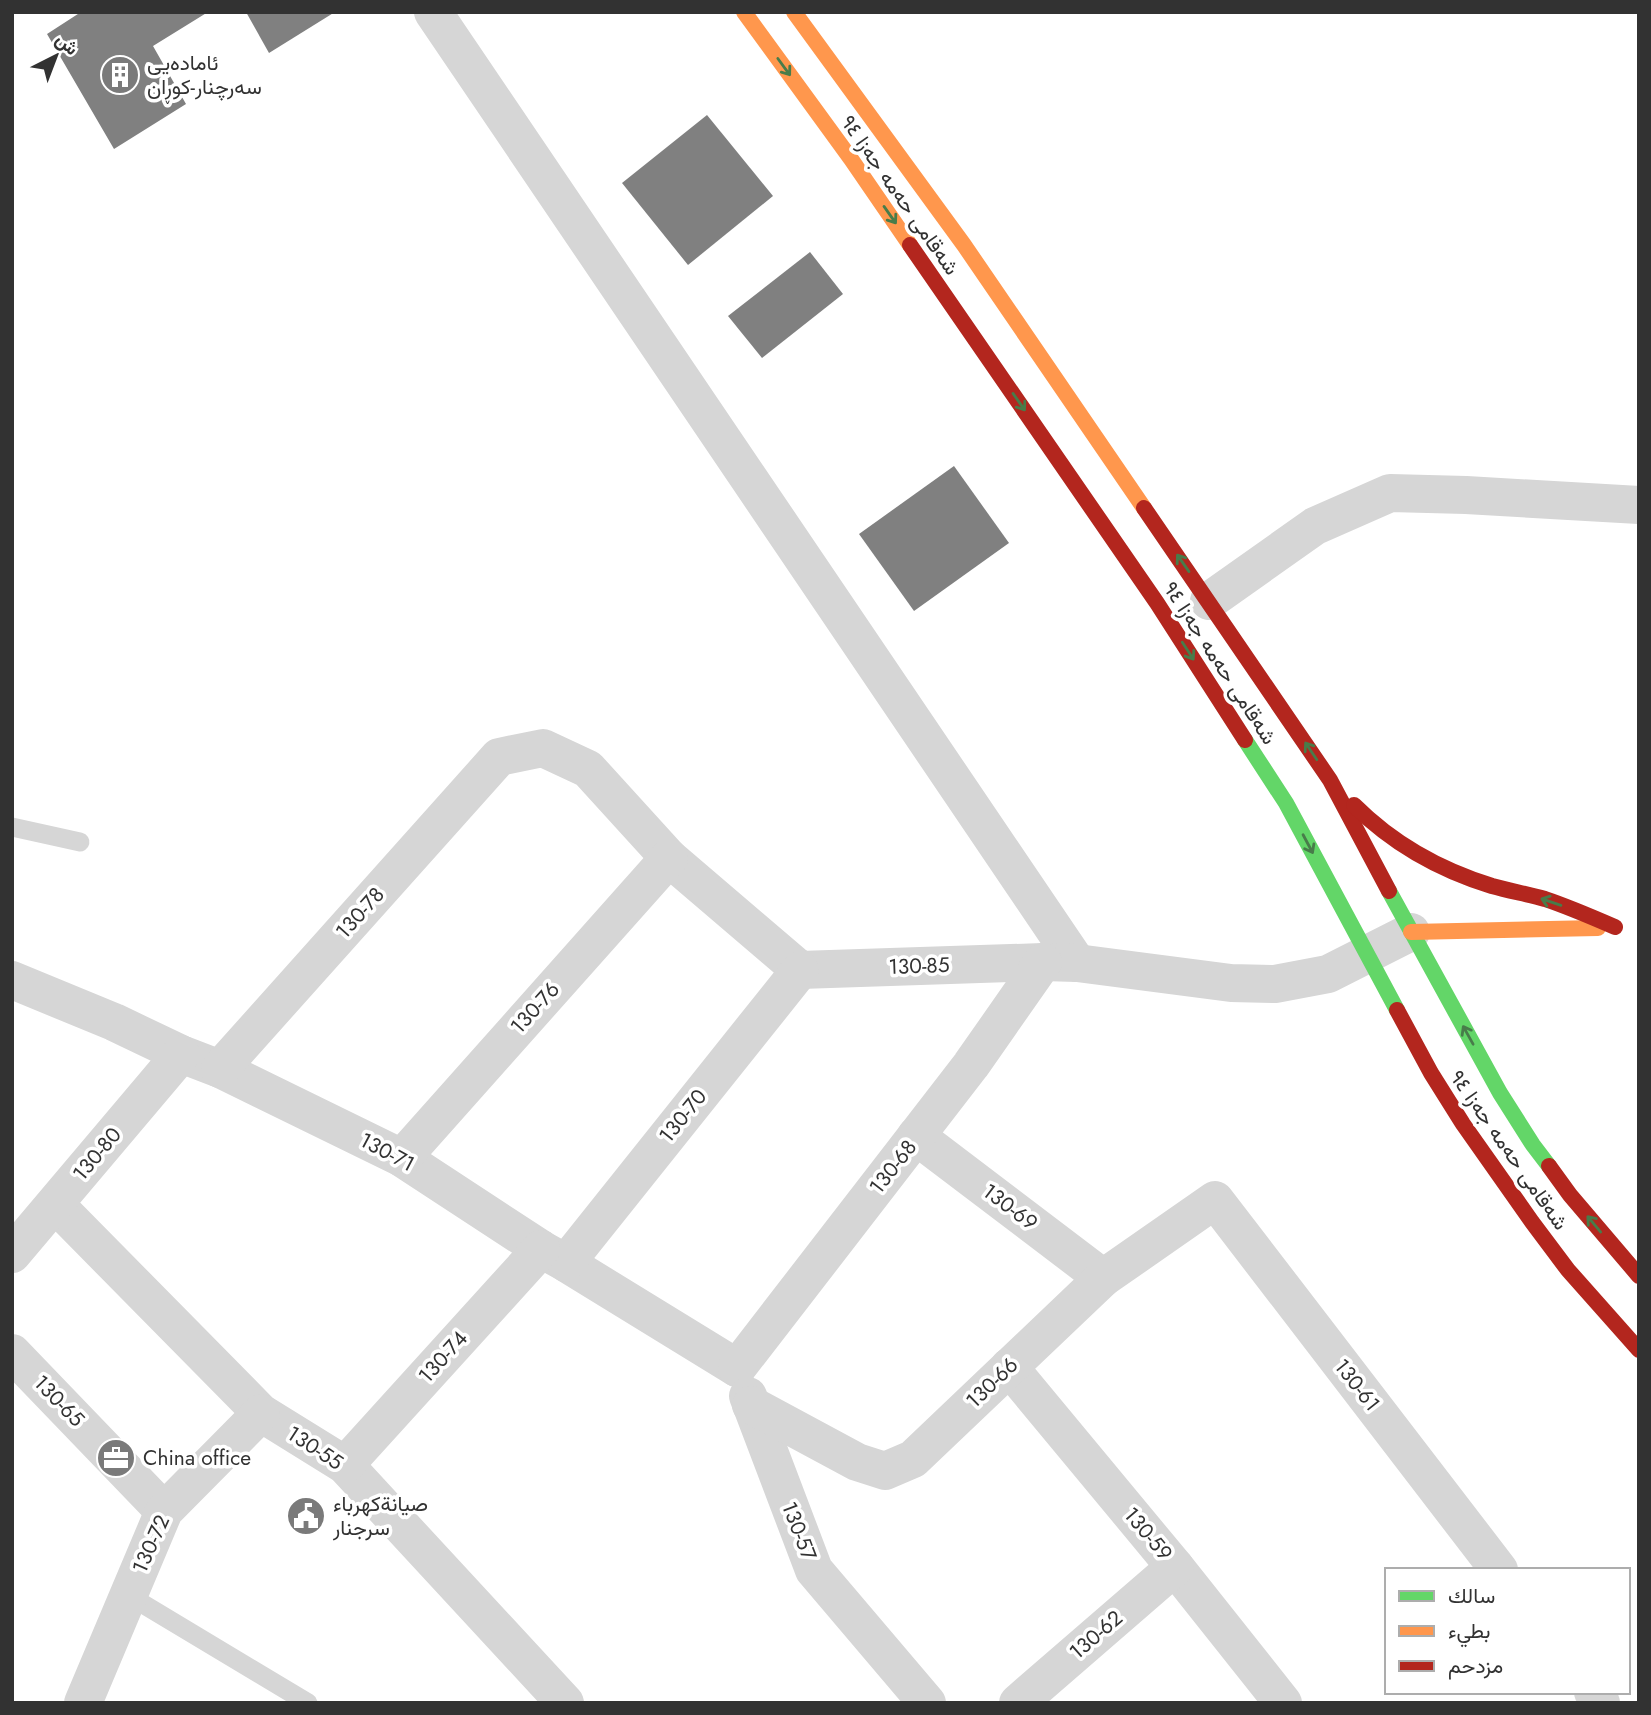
<svg xmlns="http://www.w3.org/2000/svg" width="1651" height="1715" font-family="Jost,Vazirmatn,sans-serif">
	<rect width="100%" height="100%" fill="#fff"/>
	<!-- building -->
	<g fill="#808080">
		<path d="M81 12H208L153 46 186 104 114 149 47 34Z"/>
		<path d="M246 12H335L269 53Z"/>
		<path d="M707 115 773 196 688 265 622 183Z"/>
		<path d="M810 252 843 294 762 358 728 316Z"/>
		<path d="M954 466 1009 543 914 611 859 534Z"/>
	</g>
	<g fill="none" stroke-linecap="round" stroke-linejoin="round">
		<!-- lane -->
		<g stroke="#d6d6d6" stroke-width="19">
			<path d="M12 827 80 842"/>
			<path d="M128 1595 308 1703"/>
		</g>
		<!-- street -->
		<g stroke="#d6d6d6" stroke-width="38">
			<path d="M433 12 1077 963"/>
			<path d="M1209 601 1315 526 1390 493 1466 495 1639 505"/>
			<path d="M12 980 114 1022 181 1054 220 1069 402 1158 541 1249 566 1263 737 1368"/>
			<path d="M220 1069 499 757 543 748 588 769 669 858 800 970 1043 962 1077 963 1231 983 1275 984 1328 974 1411 932"/>
			<path d="M916 1136 1103 1278"/>
			<path d="M402 1158 669 858"/>
			<path d="M55 1204 261 1413 345 1465 565 1703"/>
			<path d="M12 1254 181 1054"/>
			<path d="M566 1263 800 970"/>
			<path d="M12 1353 164 1511"/>
			<path d="M1009 1367 1175 1567 1283 1703"/>
			<path d="M737 1368 971 1065 1043 962"/>
			<path d="M748 1396 814 1570 927 1703"/>
			<path d="M751 1405 857 1462 885 1471 913 1459 1103 1278 1215 1200 1499 1570"/>
			<path d="M345 1465 541 1249"/>
			<path d="M1593 1692 1601 1703"/>
			<path d="M83 1703 164 1511 261 1413"/>
			<path d="M1018 1703 1175 1567"/>
		</g>
		<!-- fast -->
		<g stroke="#63d668" stroke-width="16">
			<path d="M1245 740 1286 803 1397 1010"/>
			<path d="M1389 891 1500 1093 1533 1145 1549 1166"/>
		</g>
		<!-- slow -->
		<g stroke="#ff974d" stroke-width="16">
			<path d="M744 12 851 159 910 245"/>
			<path d="M794 12 964 245 1144 508"/>
			<path d="M1411 932 1598 928"/>
		</g>
		<!-- jam -->
		<g stroke="#b3261e" stroke-width="16">
			<path d="M910 245 1157 603 1245 740"/>
			<path d="M1144 508 1330 780 1389 891"/>
			<path d="M1354 805C1393 844 1440 870 1492 886 1510 891 1527 894 1545 899 1569 907 1592 917 1615 927"/>
			<path d="M1397 1010 1431 1073 1463 1124 1532 1222 1568 1270 1639 1350"/>
			<path d="M1549 1166 1570 1195 1639 1276"/>
		</g>
	</g>
	<!-- one-way arrows -->
	<defs><path id="oneway-shaft" d="M-6 0H5M1.5-3L5.5 0L1.5 3" fill="none" stroke-width="1.6" stroke-linecap="round" stroke-linejoin="round" transform="scale(1.75)"/></defs>
	<g stroke="#487c4a">
		<use href="#oneway-shaft" transform="translate(784 67) rotate(54)"/>
		<use href="#oneway-shaft" transform="translate(890 215) rotate(55)"/>
		<use href="#oneway-shaft" transform="translate(1019 402) rotate(55)"/>
		<use href="#oneway-shaft" transform="translate(1183 563) rotate(-125)"/>
		<use href="#oneway-shaft" transform="translate(1188 651) rotate(57)"/>
		<use href="#oneway-shaft" transform="translate(1311 751) rotate(-124)"/>
		<use href="#oneway-shaft" transform="translate(1308 844) rotate(62)"/>
		<use href="#oneway-shaft" transform="translate(1551 902) rotate(-161)"/>
		<use href="#oneway-shaft" transform="translate(1468 1035) rotate(-119)"/>
		<use href="#oneway-shaft" transform="translate(1594 1224) rotate(-130)"/>
	</g>
	<!-- icons -->
	<defs>
		<symbol id="building-disc" viewBox="-11 -11 22 22"><circle r="9.5" fill="#7a7a7a" stroke="#fff"/><path d="M-4-6H4V6H1V3H-1V6H-4ZM-2.5-4.3h1.7v1.8h-1.7ZM.8-4.3h1.7v1.8H.8ZM-2.5-1h1.7V.8h-1.7ZM.8-1h1.7V.8H.8Z" fill="#fff"/></symbol>
		<symbol id="office-disc" viewBox="-11 -11 22 22"><circle r="9.5" fill="#7a7a7a" stroke="#fff"/><path d="M-6-3h4V-5.5h4V-3h4V5H-6ZM-1-4.5V-3h2v-1.5ZM-6 0V1H6V0Z" fill="#fff"/></symbol>
		<symbol id="civic-disc" viewBox="-11 -11 22 22"><circle r="9.5" fill="#7a7a7a" stroke="#fff"/><path d="M-.6-6.5H3V-4.5H.6V-3L4-1V1h2V6H-6V1h2V-1L-.6-3ZM-1.2 2.5V6h2.4V2.5Z" fill="#fff"/></symbol>
	</defs>
	<g fill-rule="evenodd">
		<use href="#building-disc" x="98" y="53" width="44" height="44"/>
		<use href="#office-disc" x="94" y="1436" width="44" height="44"/>
		<use href="#civic-disc" x="284" y="1494" width="44" height="44"/>
	</g>
	<g text-anchor="middle" stroke-width="7" stroke-linejoin="round" paint-order="stroke">
		<!-- poi labels -->
		<g font-size="21" fill="#323232" stroke="#fff" text-anchor="start">
			<text x="147" y="70">ئامادەیی<tspan x="147" dy="24">سەرچنار-کوڕان</tspan></text>
			<text x="143" y="1465">China office</text>
			<text x="333" y="1511">صيانةكهرباء<tspan x="333" dy="24">سرجنار</tspan></text>
		</g>
		<!-- street labels -->
		<g font-size="21" fill="#323232" stroke="#fff">
			<text transform="translate(900 195) rotate(55)" y="7">شەقامی حەمە جەزا ٩٤</text>
			<text transform="translate(1220 663) rotate(57)" y="7">شەقامی حەمە جەزا ٩٤</text>
			<text transform="translate(360 913) rotate(-48)" y="7">130-78</text>
			<text transform="translate(919 966) rotate(-2)" y="7">130-85</text>
			<text transform="translate(535 1008) rotate(-48)" y="7">130-76</text>
			<text transform="translate(683 1116) rotate(-51)" y="7">130-70</text>
			<text transform="translate(1509 1150) rotate(55)" y="7">شەقامی حەمە جەزا ٩٤</text>
			<text transform="translate(387 1152) rotate(28)" y="7">130-71</text>
			<text transform="translate(97 1154) rotate(-50)" y="7">130-80</text>
			<text transform="translate(893 1167) rotate(-52)" y="7">130-68</text>
			<text transform="translate(1010 1207) rotate(37)" y="7">130-69</text>
			<text transform="translate(443 1357) rotate(-48)" y="7">130-74</text>
			<text transform="translate(992 1383) rotate(-44)" y="7">130-66</text>
			<text transform="translate(1357 1385) rotate(52)" y="7">130-61</text>
			<text transform="translate(59 1401) rotate(46)" y="7">130-65</text>
			<text transform="translate(315 1448) rotate(33)" y="7">130-55</text>
			<text transform="translate(799 1531) rotate(69)" y="7">130-57</text>
			<text transform="translate(1148 1534) rotate(50)" y="7">130-59</text>
			<text transform="translate(151 1544) rotate(-66)" y="7">130-72</text>
			<text transform="translate(1096 1635) rotate(-41)" y="7">130-62</text>
		</g>
	</g>
	<!-- border -->
	<rect width="1651" height="1715" fill="none" stroke="#323232" stroke-width="28"/>
	<!-- legend -->
	<rect x="1385" y="1568" width="245" height="126" fill="#ffffff" stroke="#adadad" stroke-width="2"/>
	<rect x="1399" y="1591" width="35" height="10" fill="#63d668" stroke="#adadad" stroke-width="2"/>
	<text x="1448" y="1603" font-size="21" fill="#323232">سالك</text>
	<rect x="1399" y="1626" width="35" height="10" fill="#ff974d" stroke="#adadad" stroke-width="2"/>
	<text x="1448" y="1638" font-size="21" fill="#323232">بطيء</text>
	<rect x="1399" y="1661" width="35" height="10" fill="#b3261e" stroke="#adadad" stroke-width="2"/>
	<text x="1448" y="1673" font-size="21" fill="#323232">مزدحم</text>
	<!-- north arrow -->
	<g transform="translate(56 56) rotate(42)" stroke="#ffffff" stroke-width="5" paint-order="stroke">
	<path d="M0-5L12 26L0 18L-12 26Z" fill="#323232"/>
	<text y="-10" font-size="19" font-weight="bold" text-anchor="middle" fill="#323232">ش</text>
	</g>
</svg>
